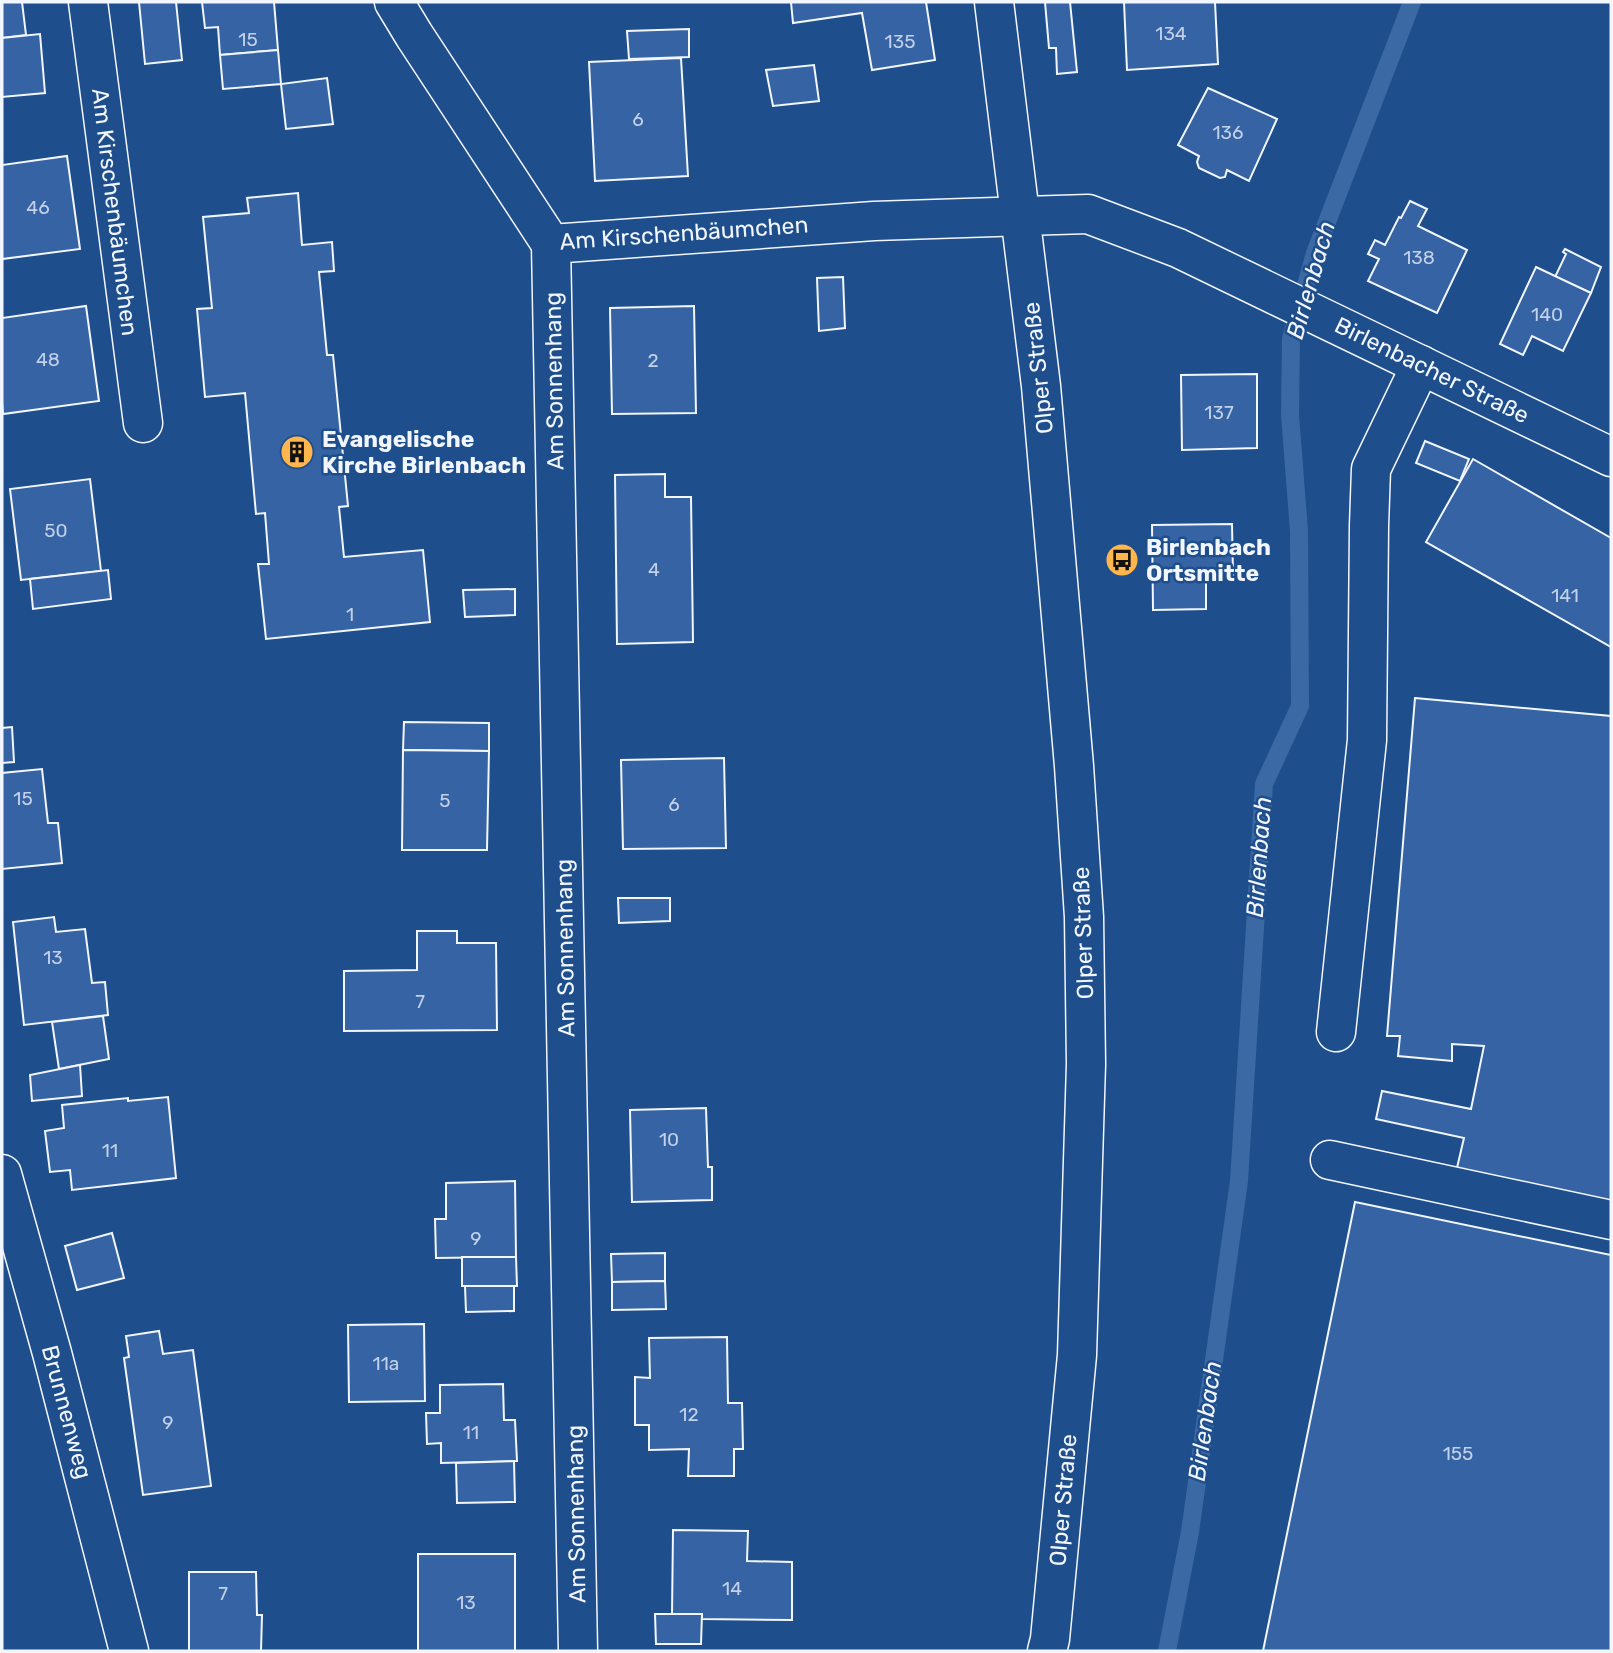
<svg xmlns="http://www.w3.org/2000/svg" width="1613" height="1653" font-family="Rubik,sans-serif">
	<rect width="100%" height="100%" fill="#1f4e8c"/>
	<g fill="none" stroke-linecap="round" stroke-linejoin="round">
		<!-- stream -->
		<path stroke="#3b69a3" stroke-width="18" d="M1167 1651 1190 1532 1239 1181 1264 784 1300 706 1299 531 1290 415 1291 339 1315 253 1412 2"/>
	</g>
	<!-- building -->
	<g fill="#3563a3" stroke="#f2f6ff" stroke-width="2">
		<path d="M2 2H22L26 35 2 38Z"/>
		<path d="M139 2H176L182 60 145 64Z"/>
		<path d="M202 2H274L278 50 220 55 218 27 205 28Z"/>
		<path d="M791 2H926L935 60 872 70 862 13 793 23Z"/>
		<path d="M1045 2H1070L1077 72 1057 74 1056 48H1049Z"/>
		<path d="M1124 2H1215L1218 64 1127 70Z"/>
		<path d="M689 29V57L629 59 627 31Z"/>
		<path d="M40 34 45 93 2 97V38Z"/>
		<path d="M278 50 281 84 223 89 220 55Z"/>
		<path d="M681 58 688 176 595 181 589 62Z"/>
		<path d="M814 65 819 101 773 106 766 70Z"/>
		<path d="M327 78 333 124 286 129 281 84Z"/>
		<path d="M1208 88 1277 119 1249 181 1227 170 1225 177 1220 178 1199 168 1197 162 1199 156 1178 145Z"/>
		<path d="M67 156 80 249 2 259V165Z"/>
		<path d="M298 193 302 245 332 242 334 271 319 272 327 355H333L348 506 339 507 344 557 423 550 430 622 266 639 258 564H269L265 513 256 514 245 393 205 397 197 309 212 308 203 217 249 213 247 198Z"/>
		<path d="M1410 201 1427 209 1418 226 1467 250 1437 313 1368 281 1379 259 1368 254 1375 240 1385 245 1399 217 1401 218Z"/>
		<path d="M1565 249 1601 267 1591 293 1555 277 1566 254 1563 252Z"/>
		<path d="M1536 267 1591 293 1563 351 1532 336 1523 355 1500 344Z"/>
		<path d="M843 277 845 328 819 331 817 278Z"/>
		<path d="M86 306 99 401 3 414 2 402V318Z"/>
		<path d="M694 306 696 413 612 414 610 308Z"/>
		<path d="M1257 374V448L1182 450 1181 375Z"/>
		<path d="M1425 441 1469 459 1460 481 1416 463Z"/>
		<path d="M1473 459 1611 538V647L1426 542Z"/>
		<path d="M665 474V497H691L693 642 617 644 615 475Z"/>
		<path d="M90 479 101 571 21 580 10 489Z"/>
		<path d="M1232 524 1233 575H1206V609L1153 610 1152 525Z"/>
		<path d="M108 570 111 599 33 609 30 579Z"/>
		<path d="M515 589V615L465 617 463 590Z"/>
		<path d="M1415 698 1611 716V1205L1456 1172 1464 1138 1376 1119 1382 1091 1471 1109 1484 1046 1452 1044V1061L1398 1056 1400 1036H1387Z"/>
		<path d="M404 722 489 723V751L403 750Z"/>
		<path d="M12 727 14 762 2 763V728Z"/>
		<path d="M403 750 489 751 487 850H402Z"/>
		<path d="M724 758 726 848 623 849 621 760Z"/>
		<path d="M42 769 48 823H58L62 863 2 869V773Z"/>
		<path d="M618 898H670V921L619 923Z"/>
		<path d="M54 917 56 932 85 929 92 983 105 982 108 1015 24 1025 13 922Z"/>
		<path d="M417 931H457V943H496L497 1030 344 1031V971L417 970Z"/>
		<path d="M103 1016 109 1059 59 1069 52 1022Z"/>
		<path d="M80 1065 82 1096 32 1101 30 1075Z"/>
		<path d="M168 1097 176 1178 72 1190 70 1170 50 1172 45 1131 64 1128 62 1105 128 1098V1101Z"/>
		<path d="M706 1108 708 1167H712V1200L632 1202 630 1110Z"/>
		<path d="M515 1181 516 1257 436 1258 435 1219H446V1183Z"/>
		<path d="M1355 1202 1611 1255V1651H1263Z"/>
		<path d="M112 1233 124 1278 77 1290 65 1246Z"/>
		<path d="M665 1253V1281L612 1282 611 1254Z"/>
		<path d="M462 1257H516L517 1286H462Z"/>
		<path d="M665 1281 666 1309 612 1310V1282Z"/>
		<path d="M465 1286H514V1311L466 1312Z"/>
		<path d="M424 1324 425 1401 349 1402 348 1325Z"/>
		<path d="M159 1331 163 1354 193 1350 211 1486 143 1495 124 1358 129 1357 126 1336Z"/>
		<path d="M727 1337 728 1403H742L743 1449H734V1476H688L689 1449 649 1450V1425H635V1377L650 1378 649 1338Z"/>
		<path d="M503 1384 504 1420H515L517 1461 441 1463V1443L427 1444 426 1413H440V1385Z"/>
		<path d="M514 1461 515 1502 457 1503 456 1463Z"/>
		<path d="M673 1530 748 1531 747 1561 792 1562V1620L702 1619V1614H672Z"/>
		<rect x="418" y="1554" width="97" height="97"/>
		<path d="M189 1572H256L257 1615H262L261 1651H189Z"/>
		<path d="M655 1614H702L701 1644H656Z"/>
	</g>
	<g fill="none" stroke-linecap="round" stroke-linejoin="round">
		<defs>
			<g id="minor">
				<path d="M88 2 143 423"/>
				<path d="M394 2 414 35 551 244 874 221 1088 214 1178 248 1611 457"/>
				<path d="M551 244 578 1651"/>
				<path d="M1336 1032 1367 740 1369 526 1371 469 1421 365"/>
				<path d="M1330 1160 1611 1220"/>
				<path d="M2 1174 52 1353 129 1651"/>
			</g>
			<path id="major" d="M994 2 1041 386 1074 766 1084 917 1086 1064 1077 1355 1050 1639 1047 1651"/>
		</defs>
		<!-- minor casing -->
		<use href="#minor" stroke="#f2f6ff" stroke-width="41"/>
		<!-- major casing -->
		<use href="#major" stroke="#f2f6ff" stroke-width="41"/>
		<!-- minor -->
		<use href="#minor" stroke="#1f4e8c" stroke-width="38"/>
		<!-- major -->
		<use href="#major" stroke="#1f4e8c" stroke-width="38"/>
	</g>
	<!-- icons -->
	<defs>
		<symbol id="building-disc" viewBox="-11 -11 22 22"><circle r="9.5" fill="#ffb74d" stroke="#1f4e8c"/><path d="M-4-6H4V6H1V3H-1V6H-4ZM-2.5-4.3h1.7v1.8h-1.7ZM.8-4.3h1.7v1.8H.8ZM-2.5-1h1.7V.8h-1.7ZM.8-1h1.7V.8H.8Z" fill="#111"/></symbol>
		<symbol id="bus-disc" viewBox="-11 -11 22 22"><circle r="9.5" fill="#ffb74d" stroke="#1f4e8c"/><path d="M-5-6H5V4H4V6H2V4H-2V6H-4V4H-5ZM-3.5-4V0h7V-4ZM-3.5 1.2v1.5H-2V1.2ZM2 1.2v1.5H3.5V1.2Z" fill="#111"/></symbol>
	</defs>
	<g fill-rule="evenodd">
		<use href="#building-disc" x="278" y="433" width="38" height="38"/>
		<use href="#bus-disc" x="1103" y="541" width="38" height="38"/>
	</g>
	<g text-anchor="middle" stroke-width="5" stroke-linejoin="round" paint-order="stroke">
		<!-- number labels -->
		<g font-size="19" fill="#c3d1e8">
			<text x="1171" y="40">134</text>
			<text x="248" y="46">15</text>
			<text x="900" y="48">135</text>
			<text x="638" y="126">6</text>
			<text x="1228" y="139">136</text>
			<text x="38" y="214">46</text>
			<text x="1419" y="264">138</text>
			<text x="1547" y="321">140</text>
			<text x="48" y="366">48</text>
			<text x="653" y="367">2</text>
			<text x="1219" y="419">137</text>
			<text x="56" y="537">50</text>
			<text x="654" y="576">4</text>
			<text x="1565" y="602">141</text>
			<text x="350" y="621">1</text>
			<text x="23" y="805">15</text>
			<text x="445" y="807">5</text>
			<text x="674" y="811">6</text>
			<text x="53" y="964">13</text>
			<text x="420" y="1008">7</text>
			<text x="669" y="1146">10</text>
			<text x="110" y="1157">11</text>
			<text x="476" y="1245">9</text>
			<text x="386" y="1370">11a</text>
			<text x="689" y="1421">12</text>
			<text x="168" y="1429">9</text>
			<text x="471" y="1439">11</text>
			<text x="1458" y="1460">155</text>
			<text x="732" y="1595">14</text>
			<text x="223" y="1600">7</text>
			<text x="466" y="1609">13</text>
		</g>
		<!-- street labels -->
		<g font-size="23" fill="#f2f6ff" stroke="#1f4e8c">
			<text transform="translate(115 212) rotate(83)" y="8">Am Kirschenbäumchen</text>
			<text transform="translate(684 233) rotate(-4)" y="8">Am Kirschenbäumchen</text>
			<text transform="translate(1038 368) rotate(-96)" y="8">Olper Straße</text>
			<text transform="translate(1432 370) rotate(26)" y="8">Birlenbacher Straße</text>
			<text transform="translate(554 381) rotate(-91)" y="8">Am Sonnenhang</text>
			<text transform="translate(1083 933) rotate(-92)" y="8">Olper Straße</text>
			<text transform="translate(565 948) rotate(-91)" y="8">Am Sonnenhang</text>
			<text transform="translate(67 1412) rotate(75)" y="8">Brunnenweg</text>
			<text transform="translate(1063 1500) rotate(-85)" y="8">Olper Straße</text>
			<text transform="translate(576 1514) rotate(-91)" y="8">Am Sonnenhang</text>
		</g>
		<!-- poi labels -->
		<g font-size="23" font-weight="bold" fill="#f2f6ff" stroke="#1f4e8c" text-anchor="start">
			<text x="322" y="447">Evangelische<tspan x="322" dy="26">Kirche Birlenbach</tspan></text>
			<text x="1146" y="555">Birlenbach<tspan x="1146" dy="26">Ortsmitte</tspan></text>
		</g>
		<!-- water labels -->
		<g font-size="24" font-style="italic" fill="#f2f6ff" stroke="#1f4e8c">
			<text transform="translate(1311 280) rotate(-74)" y="8">Birlenbach</text>
			<text transform="translate(1259 857) rotate(-86)" y="8">Birlenbach</text>
			<text transform="translate(1205 1421) rotate(-82)" y="8">Birlenbach</text>
		</g>
	</g>
	<!-- border -->
	<rect width="1613" height="1653" fill="none" stroke="#f2f6ff" stroke-width="7"/>
</svg>
